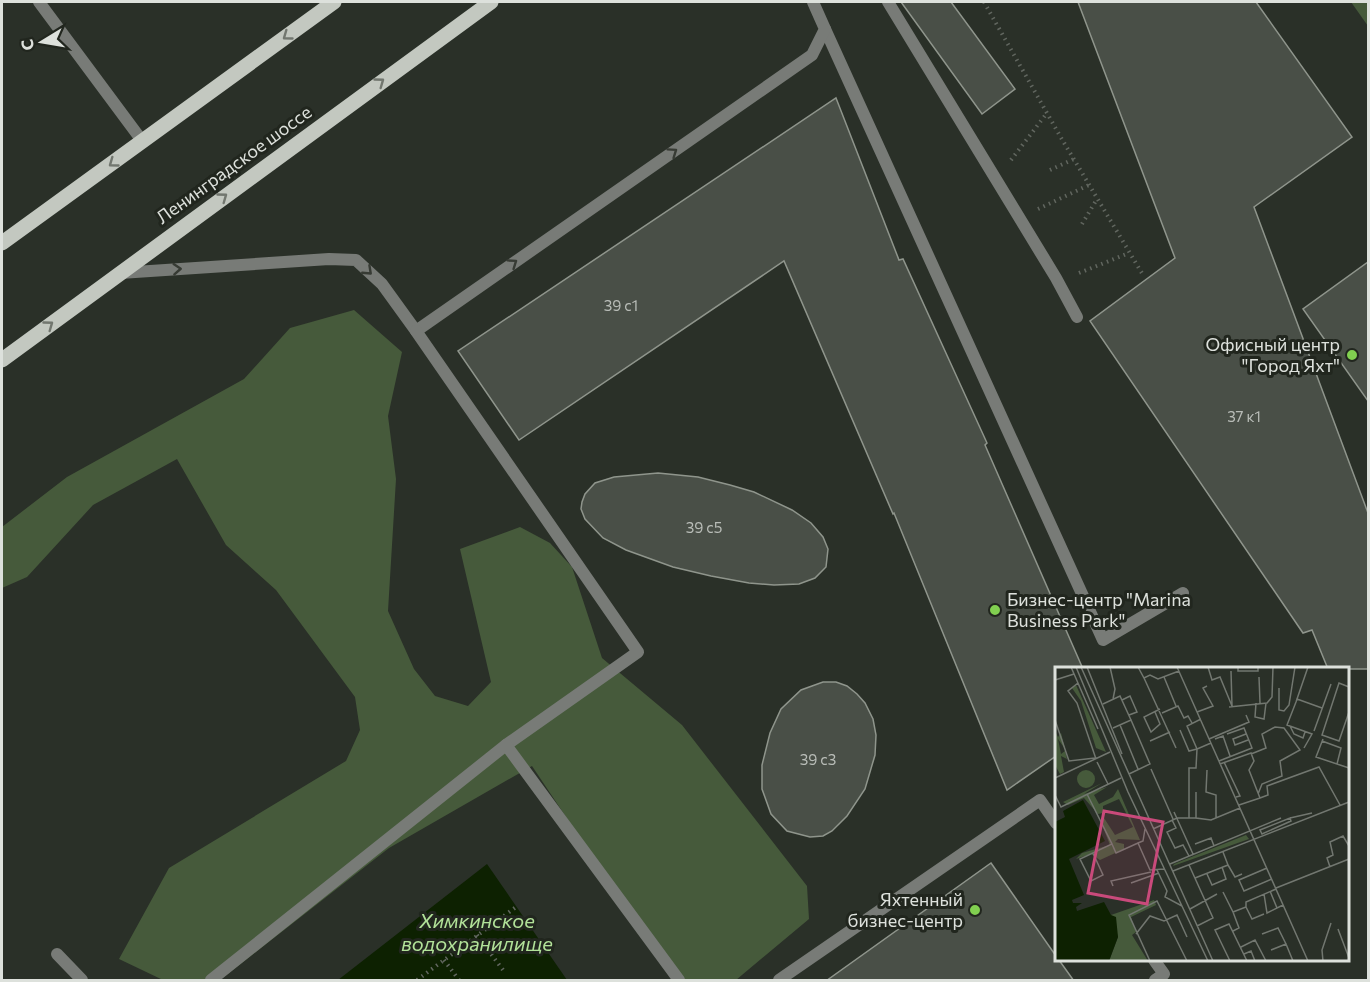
<svg xmlns="http://www.w3.org/2000/svg" width="1370" height="982" font-family="Commissioner,sans-serif">
	<rect width="100%" height="100%" fill="#2a3028"/>
	<!-- green -->
	<g fill="#465a3b">
		<path d="M1351 2H1368V26Z"/>
		<path d="M354 310 402 352 388 416 396 479 388 611 414 669 435 696 468 706 491 682 460 549 520 527 550 543 572 567 602 658 682 725 807 886 809 919 736 980H675L532 766 389 848 220 980H163L119 959 169 868 346 761 360 730 355 697 276 590 226 545 177 459 93 505 27 577 2 588V527L67 477 244 379 290 328Z"/>
	</g>
	<!-- water -->
	<path fill="#0d2101" d="M487 864 567 980H338Z"/>
	<!-- building -->
	<g fill="#494f47" stroke="#8f958c" stroke-width="1.5">
		<path d="M901 2H951L1015 89 982 114Z"/>
		<path d="M1078 2H1256L1352 137 1254 207 1368 513V669H1328L1312 630 1303 633 1090 321 1175 258Z"/>
		<path d="M836 98 899 260 903 259 987 443 985 445 1083 669H1056V756L1007 790 894 513 893 514 784 261 519 440 458 351Z"/>
		<path d="M1368 262V401L1303 309Z"/>
		<path d="M658 473 698 477 730 485 754 492 792 510 811 523 823 537 828 549 826 567 815 578 799 584 774 585 749 583 711 576 673 567 626 550 603 538 585 519 581 509 582 502 585 494 595 483 614 477Z"/>
		<path d="M823 682H836L847 686 857 694 865 703 873 719 876 735 875 755 865 789 847 816 832 831 823 836 810 837 787 831 771 814 762 789V765L770 733 781 709 801 690Z"/>
		<path d="M991 863 1056 956V960H1059L1074 981H826Z"/>
	</g>
	<g fill="none" stroke-linecap="round" stroke-linejoin="round">
		<!-- path -->
		<g stroke="#61665f" stroke-width="4" stroke-dasharray="1.5 4.5" stroke-linecap="butt">
			<path d="M984 2 1060 136 1143 275"/>
			<path d="M1011 160 1047 113"/>
			<path d="M1050 170 1074 159"/>
			<path d="M1038 209 1089 185"/>
			<path d="M1082 224 1097 199"/>
			<path d="M1079 273 1129 253"/>
			<path d="M477 935 503 970"/>
			<path d="M444 960 459 980"/>
			<path d="M417 980 516 907"/>
		</g>
		<!-- service -->
		<g stroke="#787b77" stroke-width="12">
			<path d="M39 2 143 142"/>
			<path d="M888 2 1056 278 1077 317"/>
			<path d="M825 29 1103 640 1183 593"/>
			<path d="M120 273 329 259 356 260 382 284 416 331 812 55 825 29 813 2"/>
			<path d="M416 331 638 652 506 745"/>
			<path d="M57 954 82 980"/>
			<path d="M1154 960 1164 974 1155 980"/>
			<path d="M211 980 506 745 679 980"/>
			<path d="M779 980 1040 800 1056 823"/>
		</g>
		<!-- primary -->
		<g stroke="#c3c8c0" stroke-width="15">
			<path d="M2 243 334 2"/>
			<path d="M2 360 491 2"/>
		</g>
	</g>
	<!-- one-way arrows -->
	<defs><path id="oneway-chevron" d="M-2-3.5L2.5 0L-2 3.5" fill="none" stroke-width="1.6" stroke-linecap="round" stroke-linejoin="round" transform="scale(1.5)"/></defs>
	<g stroke="#72776f">
		<use href="#oneway-chevron" transform="translate(287 36) rotate(144)"/>
		<use href="#oneway-chevron" transform="translate(380 82) rotate(-36)"/>
		<use href="#oneway-chevron" transform="translate(113 163) rotate(144)"/>
		<use href="#oneway-chevron" transform="translate(223 197) rotate(-36)"/>
		<use href="#oneway-chevron" transform="translate(49 325) rotate(-36)"/>
	</g>
	<g stroke="#373b34">
		<use href="#oneway-chevron" transform="translate(673 152) rotate(-35)"/>
		<use href="#oneway-chevron" transform="translate(513 263) rotate(-35)"/>
		<use href="#oneway-chevron" transform="translate(177 269) rotate(-4)"/>
		<use href="#oneway-chevron" transform="translate(368 271) rotate(43)"/>
	</g>
	<!-- markers -->
	<g fill="#81d050" stroke="#21261e" stroke-width="2">
		<circle cx="1352" cy="355" r="6"/>
		<circle cx="995" cy="610" r="6"/>
		<circle cx="975" cy="910" r="6"/>
	</g>
	<g text-anchor="middle" stroke-width="6" stroke-linejoin="round" paint-order="stroke">
		<!-- number labels -->
		<g font-size="15" fill="#b8bcb7">
			<text x="621" y="311">39 с1</text>
			<text x="1244" y="422">37 к1</text>
			<text x="704" y="533">39 с5</text>
			<text x="818" y="765">39 с3</text>
		</g>
		<!-- street labels -->
		<g font-size="18" fill="#dde1dc" stroke="#21261e">
			<text transform="translate(234 165) rotate(-36)" y="6">Ленинградское шоссе</text>
		</g>
		<!-- poi labels -->
		<g font-size="18" fill="#dde1dc" stroke="#21261e" text-anchor="end">
			<text x="1340" y="351">Офисный центр<tspan x="1340" dy="21">"Город Яхт"</tspan></text>
			<text x="1007" y="606" text-anchor="start">Бизнес-центр "Marina<tspan x="1007" dy="21">Business Park"</tspan></text>
			<text x="963" y="906">Яхтенный<tspan x="963" dy="21">бизнес-центр</tspan></text>
		</g>
		<!-- water labels -->
		<g font-size="20" font-style="italic" fill="#b2e299" stroke="#21261e">
			<text x="477" y="928">Химкинское<tspan x="477" dy="23">водохранилище</tspan></text>
		</g>
	</g>
	<!-- overview -->
	<g transform="translate(1055 667)">
		<rect width="294" height="294" fill="#2a3028"/>
		<path d="M21 18 51 85 41 81 26 34 17 21ZM0 64 3 70 6 66 10 82 3 72 6 87 10 84 12 92 6 89 9 105 5 107 0 98ZM22 112a9 9 0 1 1 18 0a9 9 0 1 1-18 0ZM47 116 29 127 52 120 39 128 44 137 58 130 63 122 85 173 63 172 60 175 69 177V182L45 193 36 187 21 192 27 186 55 178 46 155 49 151 60 168 78 160 64 132 48 139V146L43 147 29 131 13 138 8 135ZM191 168 194 172 118 199 119 197ZM99 233 101 238 76 250 81 265 77 268 93 294H54L63 270 56 248Z" fill="#465a3b"/>
		<path d="M28 133 50 174 14 192 29 228 17 233 18 236H27L21 240 22 244 49 235 56 248 61 250 63 270 54 294H0V155L10 150 8 144Z" fill="#0d2101"/>
		<path fill="none" stroke="#727770" stroke-width="1.5" d="M16 0 43 62M21 0 73 125 153 294M26 0 158 294M32 0 67 87M55 0 60 22 58 32M83 0 89 11 95 8 103 12 124 4M122 0 253 294M153 0 157 13 165 10 177 39 176 4M183 0V4H203V0M109 10 121 39M204 10 205 36M89 11 121 81M0 13 19 7M23 16 13 24 22 36 41 92M294 20 284 16 267 68 284 74 294 45M224 21V43L229 44 234 38 240 0M242 32 253 0M67 33 75 29 82 45 74 48M201 36 200 50 209 52 211 36M48 37 65 29 76 53M174 40 212 36 217 30 218 0M100 45 105 57 96 65 89 50 105 42M142 45 158 39 148 21 152 19M107 46 123 39 129 51 133 49 137 56M0 53 14 94 40 91M65 58 83 102M235 59 239 67 248 71 250 65M58 61 76 53 95 97 74 107M125 63 134 84 142 82 132 59 146 52M259 64 276 17M191 67 178 72 180 78 193 73M154 72 194 55 191 48M160 72 168 69 175 89M268 72 261 90 294 101M95 74 115 65M267 74 286 81 282 97M249 81 257 67 232 58 241 35 242 32 267 41M196 87 211 81 207 67 220 60 229 61 245 83 225 94 227 109 207 117 203 127M164 94 197 81 189 61 172 67M42 95 53 117M169 95 185 129 181 130M165 97 196 86 199 94 194 103 205 131 184 138M96 102 118 152M152 103 151 125 161 128V151M0 111 55 85M141 125V151L156 153 185 141M32 127 57 177 25 192 36 214 48 208 38 186M0 128 6 140 66 111M205 131 213 128 212 119 264 100 285 138M119 145 138 187M134 151V101H141L142 82 156 76M235 151 236 154 207 167 205 163ZM235 151 257 146M117 153 121 161 112 165 120 181 128 178 134 189M90 162 88 174 83 176 95 203 109 202M98 162 122 151H141M57 177 61 186 83 176M140 177 156 171 159 179M115 197 226 151M134 198 158 251 142 259M173 198 180 210 187 207M275 200 272 191 278 188 275 175 288 169 294 179M212 201 184 213 189 224 217 212M102 203 112 224 110 230 127 239M118 204 294 135M152 207 157 218 171 212 167 200M140 211 173 198 168 185M76 216 104 206M58 219 56 214 96 205M221 221 294 192M215 224 222 241M168 225 178 245M209 227 212 246 228 238M191 240 197 252 209 247M135 242 162 227M283 262 294 291M178 264 184 261 178 245 191 240V235L221 222M81 267 95 249 109 254 122 248 132 270M207 267 223 261 231 277 216 283M231 277 238 294M186 280 200 273 211 294M189 287 196 284 200 294M95 294 74 248 102 234 132 294M175 294 160 263 174 257 192 294M268 294 267 283 276 256"/>
		<path fill="#c94a7b" fill-opacity="0.15" stroke="#c94a7b" stroke-width="3" d="M49 144 108 155 92 237 33 226Z"/>
		<rect width="294" height="294" fill="none" stroke="#dde1dc" stroke-width="3"/>
	</g>
	<!-- border -->
	<rect width="1370" height="982" fill="none" stroke="#dde1dc" stroke-width="6"/>
	<!-- north arrow -->
	<g transform="translate(42 42) rotate(259)" stroke="#21261e" stroke-width="4.5" paint-order="stroke">
	<path d="M0-4.5L10 22L0 15L-10 22Z" fill="#dde1dc"/>
	<text y="-9" font-size="16" font-weight="bold" text-anchor="middle" fill="#dde1dc">С</text>
	</g>
</svg>
